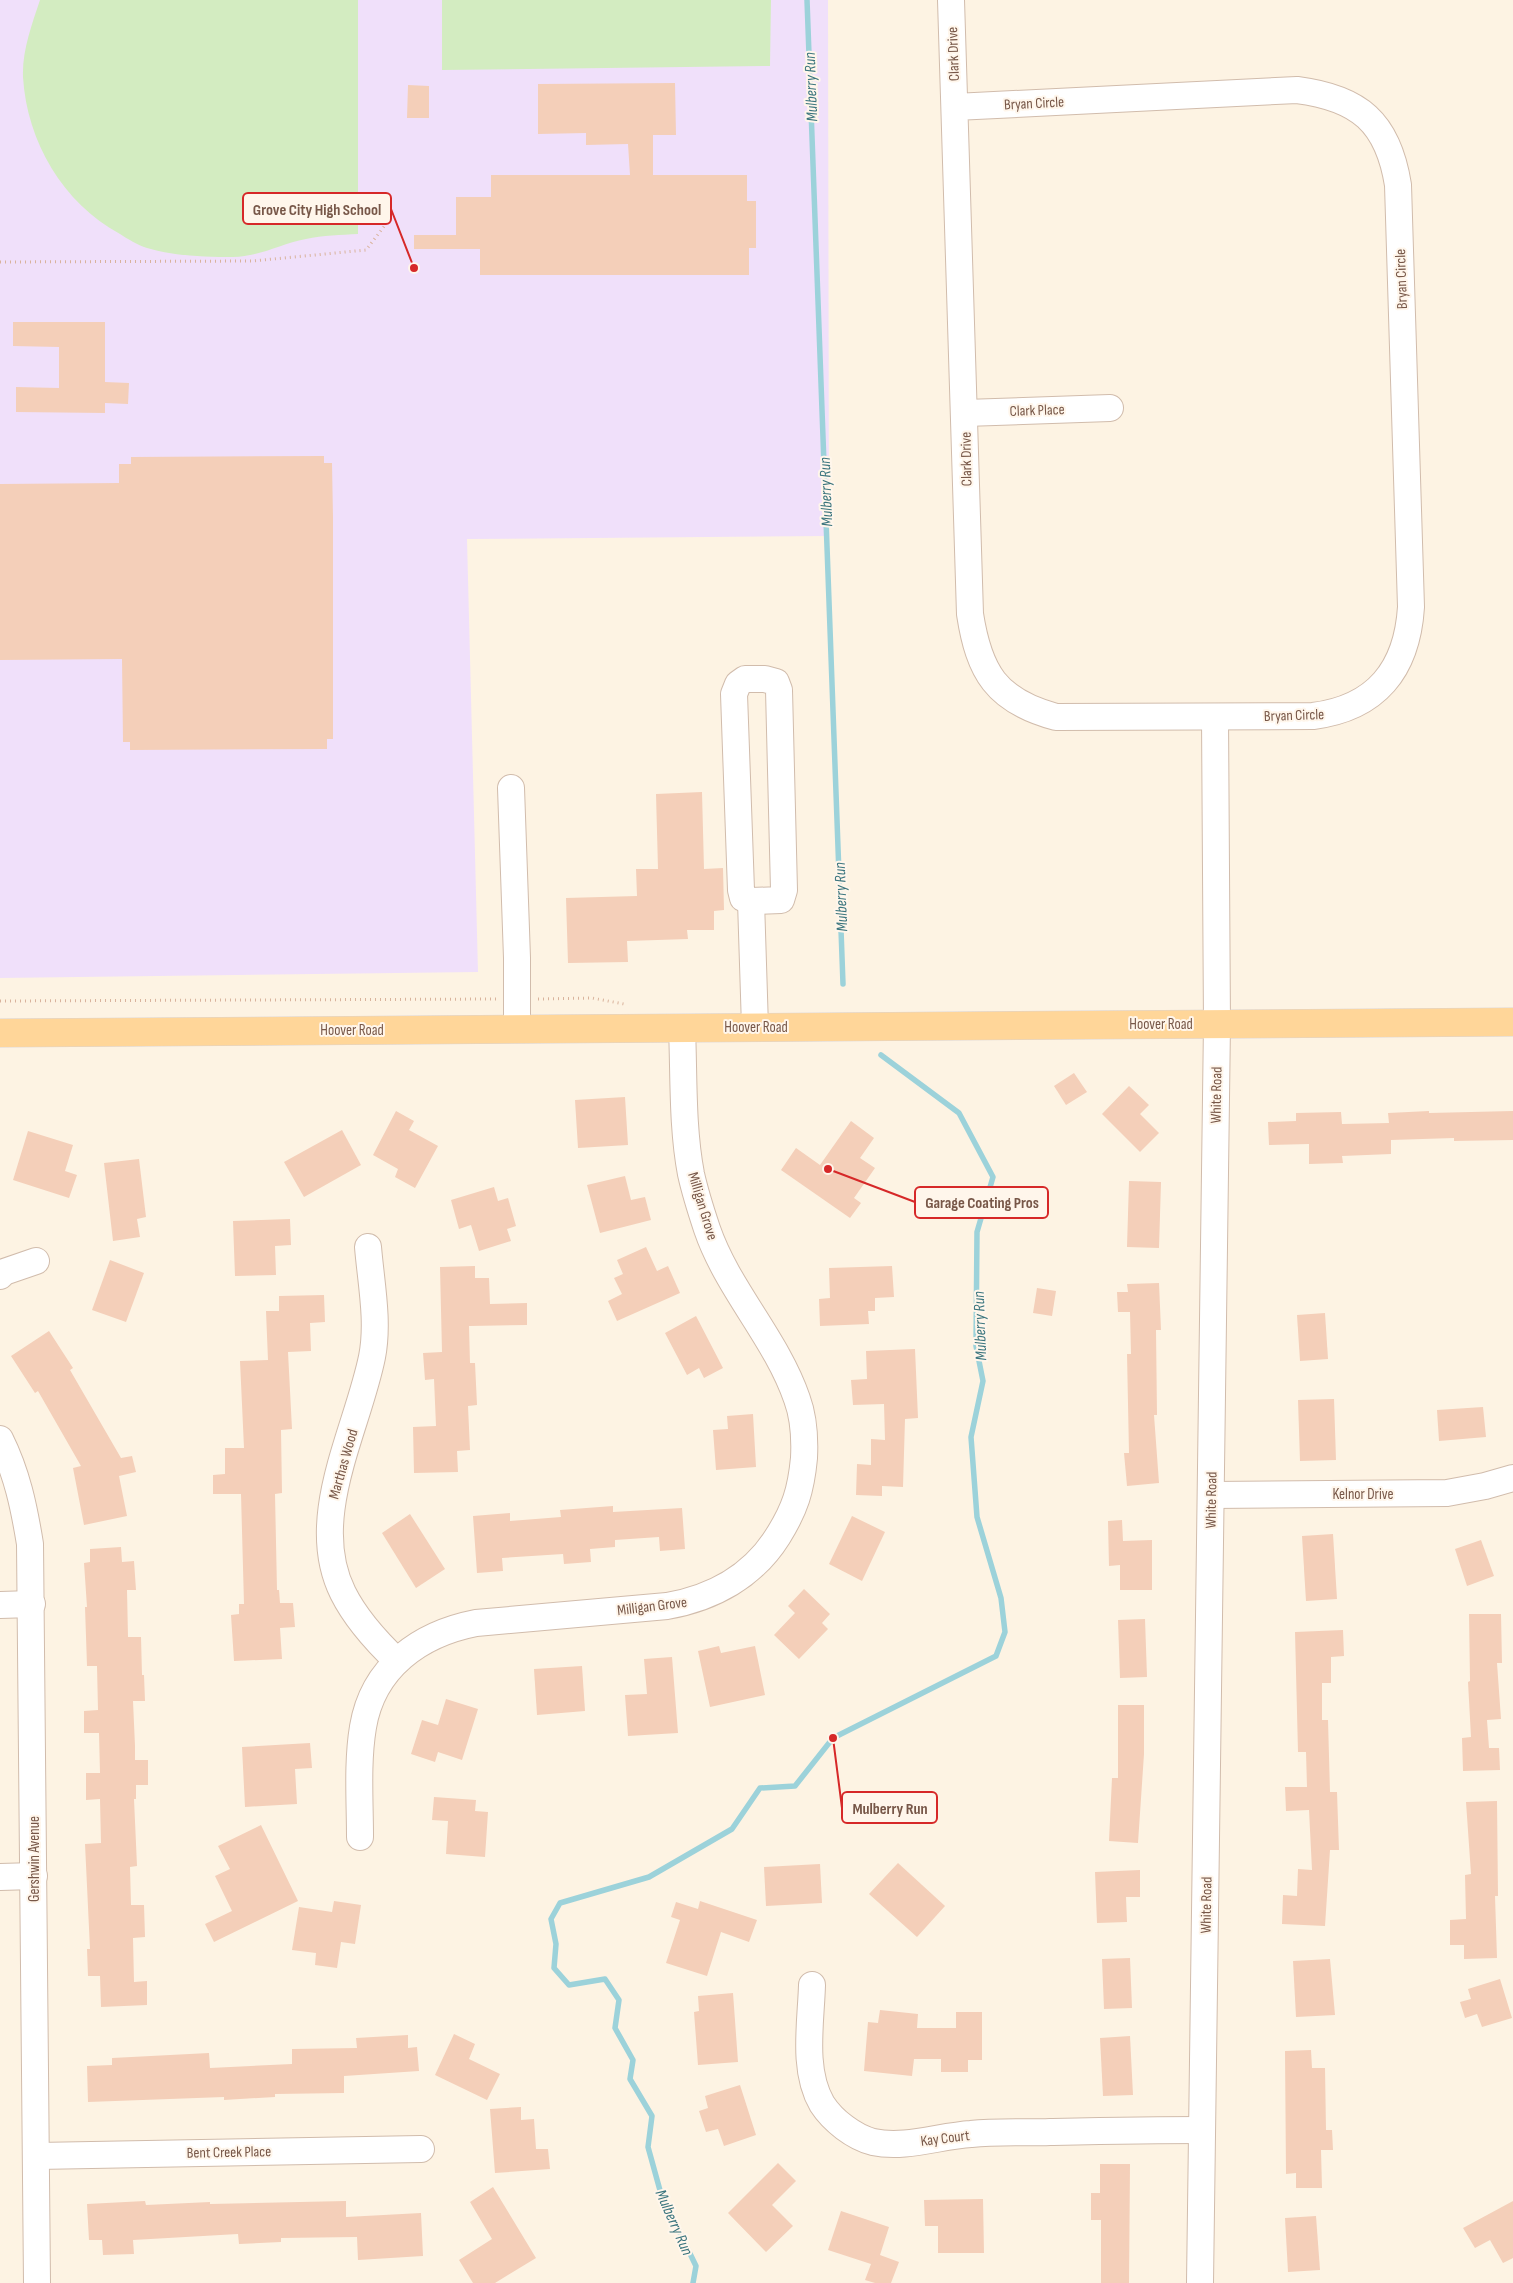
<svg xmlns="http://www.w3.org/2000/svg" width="1513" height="2283" font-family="'Sofia Sans Condensed',sans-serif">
	<rect width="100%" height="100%" fill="#fdf3e3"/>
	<!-- education -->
	<path fill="#f0e0fa" d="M0 0H828L829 536 467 539 478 972 0 978Z"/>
	<!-- green -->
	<g fill="#d3ecc1">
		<path d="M40 0H358V234C341 235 323 235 306 239 280 244 262 256 233 257 205 257 173 256 147 248 137 245 128 239 120 234 63 203 27 142 23 77 22 51 32 24 40 0Z"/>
		<path d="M442 0H771L770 66 442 70Z"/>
	</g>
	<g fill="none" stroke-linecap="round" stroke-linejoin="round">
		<!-- stream -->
		<g stroke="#9cd2da" stroke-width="5.5">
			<path d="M807 0 843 984"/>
			<path d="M693 2283 696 2266 661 2194 648 2147 652 2116 630 2079 633 2060 615 2028 619 2000 605 1979 569 1985 554 1968 556 1944 551 1919 560 1903 649 1877 732 1829 760 1788 795 1786 833 1738 996 1656 1005 1632 1001 1598 977 1517 971 1437 983 1381 976 1346 977 1232 993 1177 959 1113 881 1055"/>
		</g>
	</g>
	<!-- building -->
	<g fill="#f4cfb9">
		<path d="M675 83 676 135H653V175H747V201H756V248H749V275H480V249H414V235H456V197H491V175H630L628 144 586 145V133L538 134V84Z"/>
		<path d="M408 85 429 86V118H407Z"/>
		<path d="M13 322H105V382L129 383 128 404 105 403V413L16 412V387L59 388V347L13 346Z"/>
		<path d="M324 456V463H332L333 517V739H327V749L130 750V742H123L122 659 0 660V484L119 483V464H131V457Z"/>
		<path d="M702 792 704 869 723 868 724 910 714 911V930H687L688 939 627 941 628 962 568 963 566 898 637 896 636 869H658L656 794Z"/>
		<path d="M1074 1073 1087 1092 1066 1105 1054 1086Z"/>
		<path d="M1129 1086 1149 1105 1140 1114 1159 1133 1140 1152 1102 1114Z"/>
		<path d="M625 1097 628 1145 578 1148 575 1100Z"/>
		<path d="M396 1111 414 1121 409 1130 438 1146 415 1188 395 1177 398 1169 373 1155Z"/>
		<path d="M1429 1111V1113L1513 1111V1140L1454 1141V1138L1391 1140V1154L1342 1156 1343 1163 1309 1164V1144L1269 1145 1268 1122 1296 1121V1113L1341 1112 1342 1124 1389 1123 1388 1113Z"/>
		<path d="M851 1121 874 1138 860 1158 875 1168 854 1198 861 1203 850 1218 781 1170 796 1148 820 1165Z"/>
		<path d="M342 1130 361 1165 304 1197 284 1162Z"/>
		<path d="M28 1131 73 1145 65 1171 77 1175 69 1198 13 1180Z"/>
		<path d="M139 1159 146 1217 137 1219 140 1237 113 1241 104 1163Z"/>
		<path d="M625 1176 631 1200 645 1197 651 1220 600 1233 587 1185Z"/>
		<path d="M1129 1181 1161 1182 1159 1248 1127 1247Z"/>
		<path d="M494 1187 498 1201 508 1198 516 1226 507 1229 511 1241 479 1251 471 1225 459 1229 451 1200Z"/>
		<path d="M290 1219 291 1245 275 1246 276 1275 235 1276 233 1221Z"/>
		<path d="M646 1247 657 1271 668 1266 680 1293 617 1321 608 1301 622 1294 614 1278 623 1274 617 1260Z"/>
		<path d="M110 1260 144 1273 126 1322 92 1310Z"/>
		<path d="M475 1266V1278H489L490 1304 527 1303V1325L469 1326 470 1363H475L477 1405 468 1406 470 1450 457 1451 458 1472 414 1473 413 1427 436 1426 434 1379 425 1380 423 1353 442 1352 440 1267Z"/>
		<path d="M892 1266 894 1297 875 1298V1311H868L869 1324 820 1326 819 1299 830 1298 829 1268Z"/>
		<path d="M1159 1283 1161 1330H1156L1157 1415H1154L1159 1483 1127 1486 1124 1453H1129L1127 1354H1131L1130 1312H1118L1117 1292H1128L1127 1284Z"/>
		<path d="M1037 1288 1056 1291 1052 1316 1033 1313Z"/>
		<path d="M324 1295 325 1322 310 1323 311 1351 288 1352 292 1429 281 1430 282 1493 275 1494 277 1590H279L280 1603H293L295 1627 280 1628 282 1659 234 1661 231 1615 239 1614V1604H244L241 1494H213V1475L225 1474V1448H244L240 1361 268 1360 266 1311H279V1296Z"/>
		<path d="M1325 1313 1328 1359 1300 1361 1297 1315Z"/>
		<path d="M696 1316 723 1368 704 1378 699 1368 687 1375 665 1333Z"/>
		<path d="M49 1331 73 1368 70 1370 121 1458 132 1456 136 1472 119 1476 127 1516 84 1525 73 1468 81 1466 38 1391 35 1393 11 1356Z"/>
		<path d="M915 1349 918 1418 905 1419 903 1487 882 1486V1496L856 1495 857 1464 871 1465V1439L885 1440 884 1404 853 1405 851 1380 867 1379 866 1351Z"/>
		<path d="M1334 1399 1336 1460 1300 1461 1298 1400Z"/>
		<path d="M1483 1407 1486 1437 1439 1441 1437 1410Z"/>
		<path d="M753 1414 756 1467 716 1470 713 1430 728 1429 727 1416Z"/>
		<path d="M613 1506V1512L682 1508 685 1549 660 1551 659 1537 615 1540V1547L590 1549 591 1562 564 1564 563 1554 502 1558 503 1571 477 1573 473 1516 510 1513V1521L561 1517 560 1510Z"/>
		<path d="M410 1514 445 1569 416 1588 382 1533Z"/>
		<path d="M852 1516 885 1532 862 1581 829 1564Z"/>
		<path d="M1122 1520 1123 1541 1152 1540V1590H1120V1565L1109 1566 1108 1521Z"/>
		<path d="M1333 1534 1337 1599 1306 1601 1302 1536Z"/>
		<path d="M1481 1540 1494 1576 1467 1586 1455 1549Z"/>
		<path d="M121 1547 122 1562 134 1561 136 1590H127L128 1637H141L142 1675H144L145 1701H133L135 1746V1760H148V1785H136V1799H134L137 1866 130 1867 131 1905H144L145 1937 133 1938 134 1982 147 1981V2005L101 2007 100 1976H88L87 1949H90L85 1844 101 1843 100 1799 86 1800V1773H100L99 1733H84V1711L98 1710 97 1666H87L85 1607H87L84 1563 90 1562V1549Z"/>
		<path d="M804 1589 830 1614 822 1623 828 1629 799 1659 774 1635 795 1613 788 1606Z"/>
		<path d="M1469 1614H1501L1502 1663H1497L1501 1719 1487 1720 1489 1748H1499L1500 1770 1463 1771 1462 1738 1471 1737 1468 1682 1470 1681Z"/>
		<path d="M1145 1619 1147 1677 1120 1678 1118 1620Z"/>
		<path d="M1343 1630 1344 1656 1331 1657V1683H1322V1720H1328L1330 1792H1337L1339 1850H1330L1325 1926 1282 1924 1283 1895 1297 1896 1298 1869 1312 1870 1309 1810 1286 1811 1285 1787H1307L1306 1752H1298L1295 1632Z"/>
		<path d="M719 1646 721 1653 755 1646 765 1695 710 1707 698 1651Z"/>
		<path d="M672 1657 678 1733 628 1736 625 1695 647 1694 644 1659Z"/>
		<path d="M582 1666 585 1711 537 1715 534 1669Z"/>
		<path d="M446 1699 478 1709 462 1760 438 1752 435 1762 411 1754 422 1720 438 1725Z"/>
		<path d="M1118 1705H1144V1754L1138 1843 1109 1841 1112 1778H1118Z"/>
		<path d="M310 1743 312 1768 295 1769 297 1804 245 1807 242 1747Z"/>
		<path d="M434 1797 476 1800 475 1811 488 1812 485 1857 446 1854 448 1821 432 1820Z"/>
		<path d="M1497 1801 1498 1896H1495L1497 1958 1464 1959V1945H1450V1920L1466 1919 1465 1875 1471 1874 1466 1802Z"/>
		<path d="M261 1825 298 1901 214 1942 205 1924 232 1911 215 1876 230 1869 218 1846Z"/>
		<path d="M898 1863 945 1906 917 1937 869 1894Z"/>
		<path d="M820 1864 822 1903 766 1906 764 1867Z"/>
		<path d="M1140 1870V1897H1126L1127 1922 1097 1923 1095 1872Z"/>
		<path d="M334 1901 361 1905 355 1944 341 1942 337 1968 315 1965 316 1953 292 1950 299 1907 332 1912Z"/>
		<path d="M700 1901 757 1920 749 1942 721 1932 707 1976 666 1963 680 1920 671 1917 676 1902 698 1909Z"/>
		<path d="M1130 1958 1132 2008 1104 2009 1102 1959Z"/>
		<path d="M1330 1959 1335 2015 1296 2017 1293 1961Z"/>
		<path d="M1500 1979 1512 2018 1482 2027 1477 2014 1465 2018 1460 2002 1471 1999 1468 1989Z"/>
		<path d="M733 1993 738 2062 698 2065 694 2012 699 2011 698 1996Z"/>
		<path d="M880 2010 918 2014 917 2028H956V2012H982V2060H968V2072H941V2059H914L912 2076 864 2071 868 2022 878 2023Z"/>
		<path d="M454 2034 475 2044 469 2059 500 2074 487 2100 435 2075Z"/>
		<path d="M408 2035V2048L417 2047 419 2071 344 2076V2093L275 2094V2097L224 2100V2097L88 2102 87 2066 112 2065V2058L209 2053 210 2068 292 2064V2049L357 2048 356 2038Z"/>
		<path d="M1130 2036 1133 2095 1103 2096 1100 2038Z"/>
		<path d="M1311 2050 1312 2068H1325L1326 2130H1332L1333 2150H1321L1322 2188H1296V2173L1286 2174 1285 2051Z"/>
		<path d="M740 2085 756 2135 724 2146 718 2129 706 2132 699 2111 708 2108 705 2096Z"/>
		<path d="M521 2107V2120L534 2119 536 2149H548L550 2169 495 2173 490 2109Z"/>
		<path d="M778 2163 796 2181 772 2205 793 2226 766 2252 728 2213Z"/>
		<path d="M1100 2164H1130L1129 2283H1101V2220H1091V2193H1100Z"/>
		<path d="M493 2187 536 2258 495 2283H473L459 2260 492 2239 470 2202Z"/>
		<path d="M983 2199 984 2253H938V2226H925L924 2200Z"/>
		<path d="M145 2201 146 2205 210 2202V2204L346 2201V2217L421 2213 423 2256 358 2260 357 2237 281 2238V2242L239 2244 238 2234 133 2240 134 2254 103 2255 102 2240H89L87 2204Z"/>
		<path d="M1513 2201V2258L1503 2263 1490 2240 1475 2248 1463 2228Z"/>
		<path d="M841 2211 889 2227 880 2255 899 2262 891 2283H875L865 2280 871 2264 828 2250Z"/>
		<path d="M1316 2216 1320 2270 1288 2272 1285 2218Z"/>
	</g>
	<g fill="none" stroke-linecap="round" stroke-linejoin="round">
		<defs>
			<g id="minor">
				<path d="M951 0 970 614C979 672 996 701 1056 717L1313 716C1376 708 1407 670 1411 607L1398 185C1388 122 1359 98 1297 90L955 107"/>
				<path d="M965 413 1110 408"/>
				<path d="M745 679H765L776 682 779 690 784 890 781 900 751 901 743 898 741 890 734 694 738 684Z"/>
				<path d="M511 788 517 958V1029"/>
				<path d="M751 901 755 1027"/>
				<path d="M368 1247C371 1283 379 1322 372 1357 357 1431 306 1519 343 1593 356 1619 376 1641 397 1661"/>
				<path d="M0 1276 4 1272 36 1261"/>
				<path d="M0 1439C17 1473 24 1507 30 1544L37 2283"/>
				<path d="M1211 1495 1447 1493 1485 1486 1513 1478"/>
				<path d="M0 1605 32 1604"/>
				<path d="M360 1837C360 1801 357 1763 363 1727 373 1667 420 1634 476 1623L667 1606C713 1598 753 1576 778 1536 795 1509 801 1490 804 1458 805 1438 804 1418 797 1399 776 1338 728 1290 707 1229 701 1211 695 1192 691 1174 682 1127 684 1076 682 1028"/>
				<path d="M0 1877 34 1876"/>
				<path d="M812 1985C811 2022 802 2070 822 2104 833 2121 854 2137 873 2142 905 2149 939 2136 971 2134 997 2131 1024 2133 1050 2132 1101 2131 1151 2130 1202 2130"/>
				<path d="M37 2156 421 2149"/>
				<path d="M1200 2283 1217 1024 1215 717"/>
			</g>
			<path id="major" d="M0 1033 1513 1022"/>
		</defs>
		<!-- minor casing -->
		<use href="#minor" stroke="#d1bcac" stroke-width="28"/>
		<!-- major casing -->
		<use href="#major" stroke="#dcd3cf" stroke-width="29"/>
		<!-- path -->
		<g stroke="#d9b39c" stroke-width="3" stroke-dasharray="1 4" stroke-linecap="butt">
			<path d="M0 262 253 261 366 250 386 224"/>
			<path d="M538 999 592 998 624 1004"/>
			<path d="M0 1001 497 999"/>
		</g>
		<!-- minor -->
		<use href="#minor" stroke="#fff" stroke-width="26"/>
		<!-- major -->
		<use href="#major" stroke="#ffd699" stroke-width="28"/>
	</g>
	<g text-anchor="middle" stroke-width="4" stroke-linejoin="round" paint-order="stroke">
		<!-- street labels -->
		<g font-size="15" fill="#775748" stroke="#fff6eb">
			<text transform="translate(953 54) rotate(-92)" y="5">Clark Drive</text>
			<text transform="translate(1034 103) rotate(-3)" y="5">Bryan Circle</text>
			<text transform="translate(1401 279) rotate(-92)" y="5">Bryan Circle</text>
			<text transform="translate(1037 410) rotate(-2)" y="5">Clark Place</text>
			<text transform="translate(966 459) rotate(-91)" y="5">Clark Drive</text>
			<text transform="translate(1294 715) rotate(-2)" y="5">Bryan Circle</text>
			<text x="1161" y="1029">Hoover Road</text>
			<text x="756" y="1032">Hoover Road</text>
			<text x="352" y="1035">Hoover Road</text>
			<text transform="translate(1216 1095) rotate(-89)" y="5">White Road</text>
			<text transform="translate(703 1206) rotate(73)" y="5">Milligan Grove</text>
			<text transform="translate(343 1464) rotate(-74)" y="5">Marthas Wood</text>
			<text x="1363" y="1499">Kelnor Drive</text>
			<text transform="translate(1211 1500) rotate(-89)" y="5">White Road</text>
			<text transform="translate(652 1606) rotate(-7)" y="5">Milligan Grove</text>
			<text transform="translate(34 1859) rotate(-90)" y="5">Gershwin Avenue</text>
			<text transform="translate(1206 1905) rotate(-89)" y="5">White Road</text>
			<text transform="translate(945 2138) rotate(-7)" y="5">Kay Court</text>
			<text transform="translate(229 2152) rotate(-1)" y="5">Bent Creek Place</text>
		</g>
		<!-- water labels -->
		<g font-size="16" font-style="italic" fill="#3a747d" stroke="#fff6eb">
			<text transform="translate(810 87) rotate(-92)" y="6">Mulberry Run</text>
			<text transform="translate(825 492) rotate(-92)" y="6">Mulberry Run</text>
			<text transform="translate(840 897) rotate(-92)" y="6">Mulberry Run</text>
			<text transform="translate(979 1326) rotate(-92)" y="6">Mulberry Run</text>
			<text transform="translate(675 2222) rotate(66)" y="6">Mulberry Run</text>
		</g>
	</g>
	<!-- callouts -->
	<path fill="none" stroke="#d62828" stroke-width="2" d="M414 268L391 209M828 1169L915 1202M833 1738L842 1808"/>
	<g fill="#d62828" stroke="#fff6eb" stroke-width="2">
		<circle cx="414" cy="268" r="5"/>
		<circle cx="828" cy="1169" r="5"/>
		<circle cx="833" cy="1738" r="5"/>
	</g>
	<g fill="#fff6eb" stroke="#d62828" stroke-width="2">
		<rect x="243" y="193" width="148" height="31" rx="5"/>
		<rect x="915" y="1187" width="133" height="31" rx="5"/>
		<rect x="842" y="1792" width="95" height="31" rx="5"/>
	</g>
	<g font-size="16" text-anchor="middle" font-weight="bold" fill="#775748">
		<text x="317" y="215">Grove City High School</text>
		<text x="982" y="1208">Garage Coating Pros</text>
		<text x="890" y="1814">Mulberry Run</text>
	</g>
</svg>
